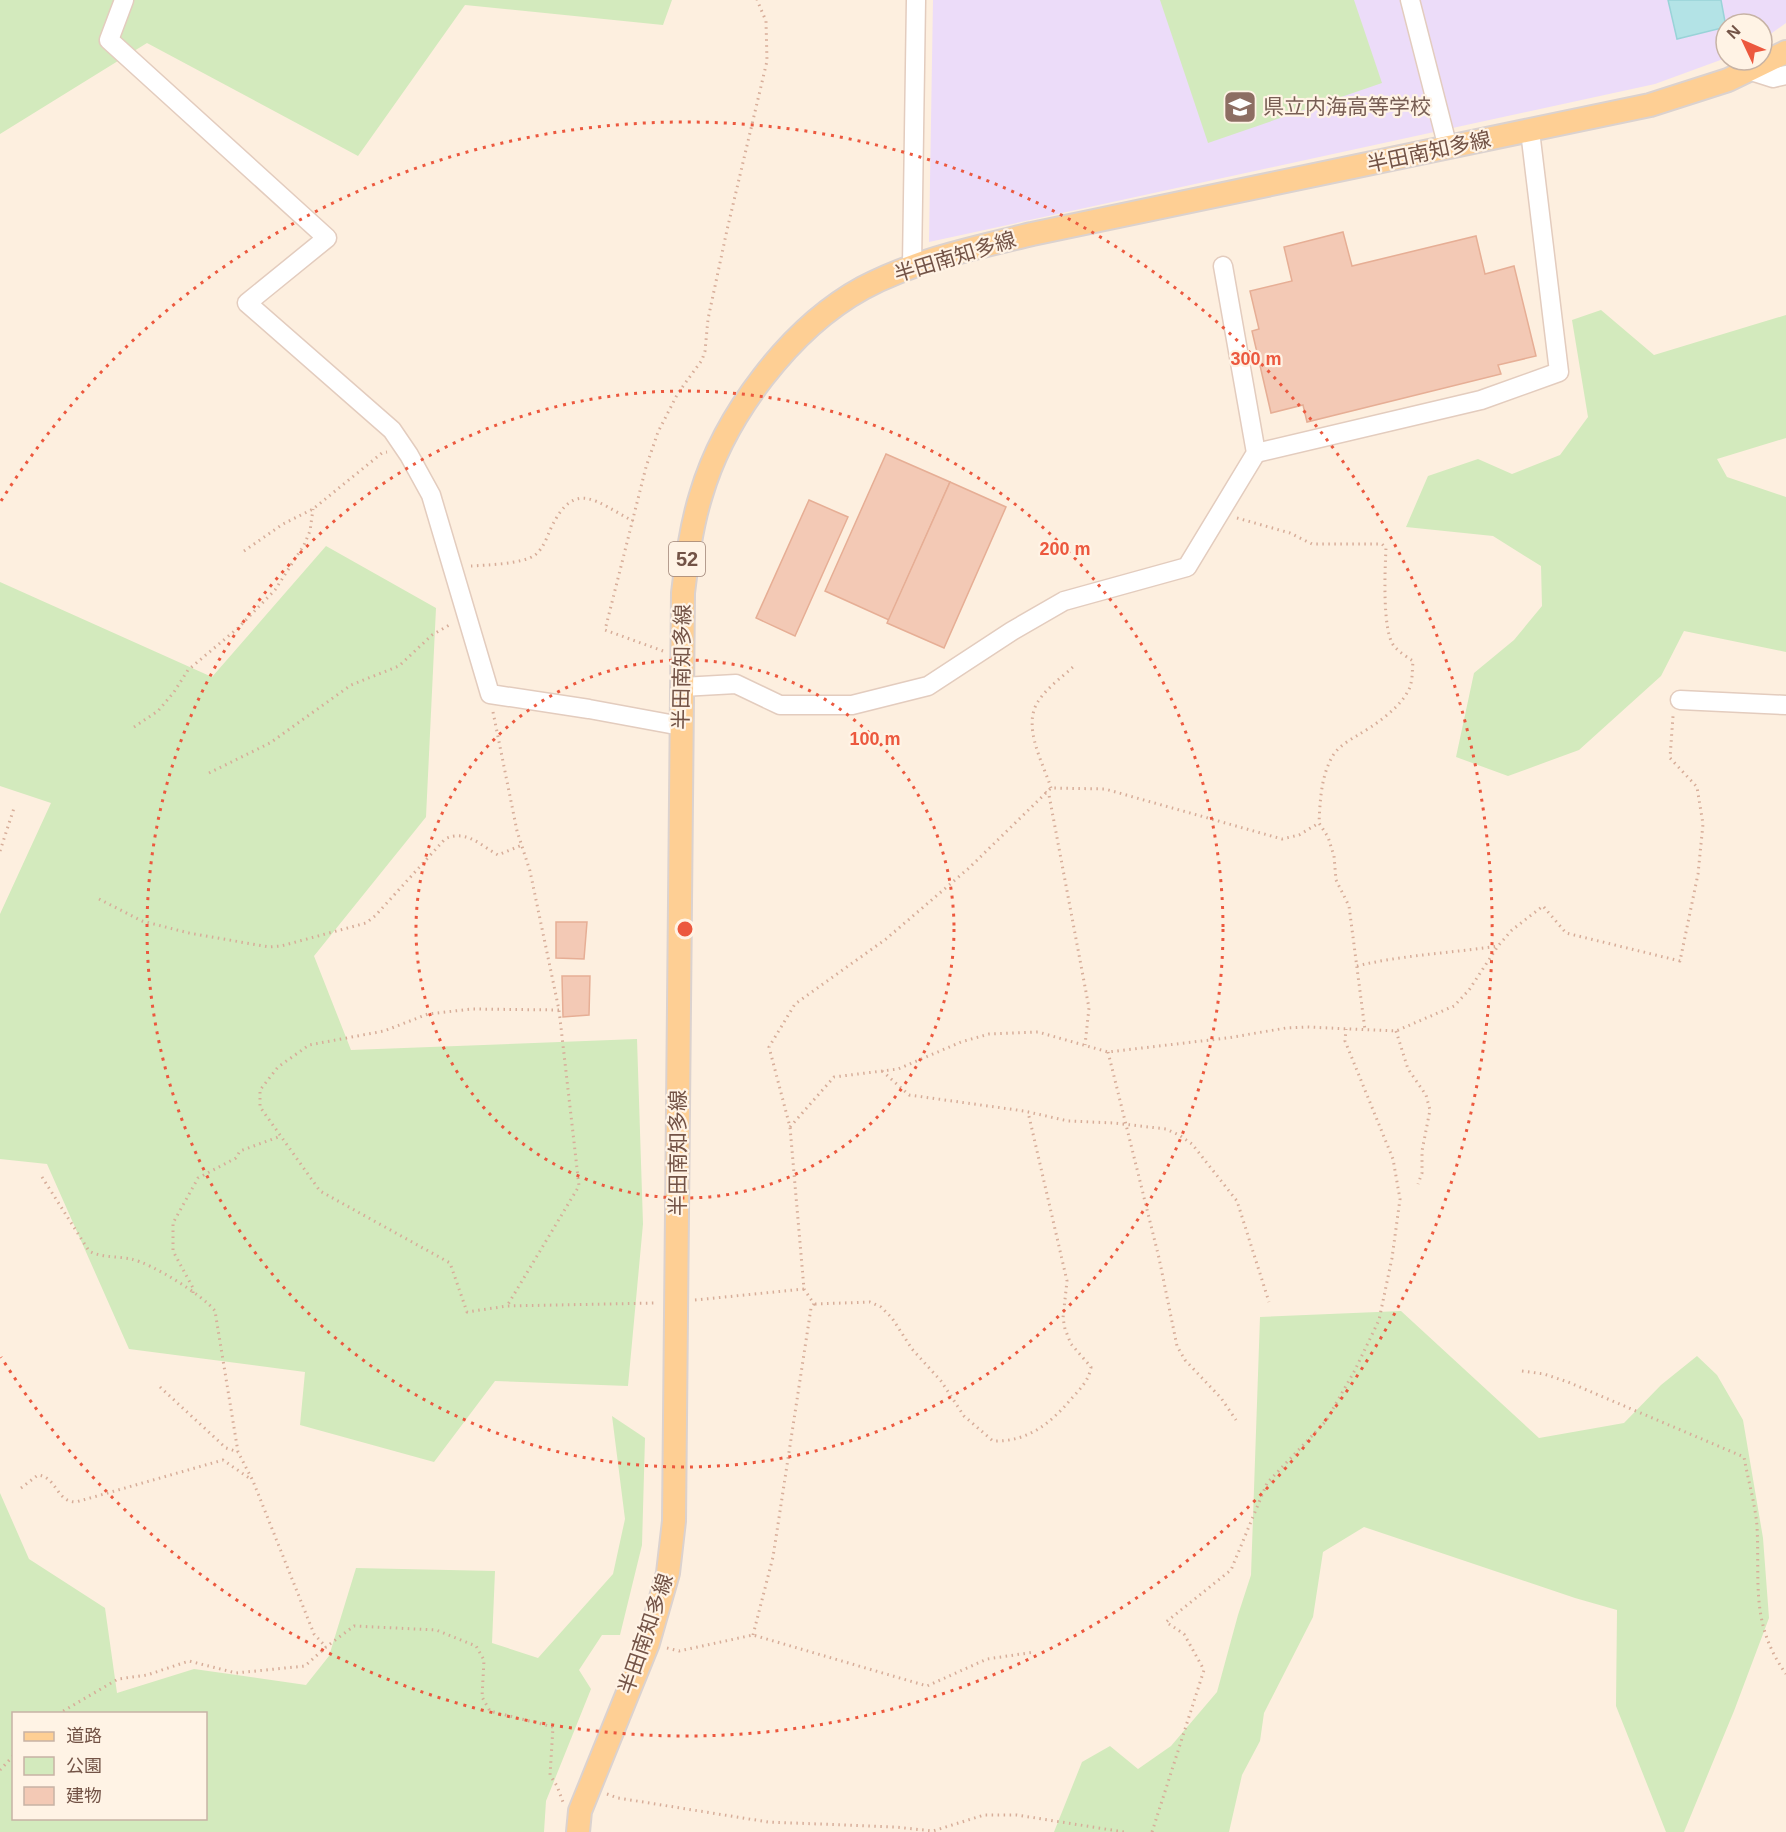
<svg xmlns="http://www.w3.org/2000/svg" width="1786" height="1832" font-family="Arial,'Noto Sans JP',sans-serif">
	<rect width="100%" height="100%" fill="#fdefdf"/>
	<!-- education -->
	<path fill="#ecdcf9" d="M933 0H1786V23L1762 40V24H1726V58L1655 84 929 242Z"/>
	<!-- green -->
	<g fill="#d3eabd" fill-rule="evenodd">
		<path d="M0 0H672L663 25 465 5 358 156 147 43 0 134Z"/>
		<path d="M1160 0H1354L1382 83 1208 143Z"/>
		<path d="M1601 310 1654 355 1786 315V438L1717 459 1727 477 1786 497V652L1684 631 1661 676 1579 750 1508 776 1456 757 1474 673 1514 640 1542 606 1541 566 1493 536 1406 527 1428 476 1478 459 1512 474 1560 455 1588 417 1572 320Z"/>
		<path d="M326 546 436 608 426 817 314 956 351 1050 637 1039 643 1224 628 1386 495 1381 434 1462 300 1425 305 1372 129 1349 47 1164 0 1159V914L51 803 0 786V582L212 677Z"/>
		<path d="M1401 1311 1539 1438 1624 1423 1661 1385 1697 1356 1717 1375 1743 1420 1763 1538 1769 1618 1734 1711 1684 1832H1666L1616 1706 1617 1610 1575 1598 1364 1527 1323 1552 1313 1617 1264 1713 1260 1741 1242 1775 1229 1832H1054L1082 1762 1110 1746 1138 1769 1171 1746 1217 1692 1238 1615 1251 1575 1260 1317Z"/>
		<path d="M612 1416 645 1438 642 1545 620 1635H602L579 1670 591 1689 546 1801 544 1832H0V1493L29 1559 105 1608 117 1693 194 1669 306 1685 329 1656 356 1568 495 1571 492 1643 538 1658 613 1574 625 1519ZM14 1714H206V1818H14Z"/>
	</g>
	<!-- water -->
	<path fill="#b3e3e6" stroke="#99d3d8" stroke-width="1.5" d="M1668 0H1721L1726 27 1677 39Z"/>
	<!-- building -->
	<g fill="#f3c9b5" stroke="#e6ae95" stroke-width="1.5">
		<path d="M1343 232 1352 266 1476 236 1485 274 1514 266 1536 356 1498 365 1501 374 1307 422 1303 405 1271 413 1252 331 1259 329 1250 291 1292 281 1284 247Z"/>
		<path d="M886 454 950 482 889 620 825 591Z"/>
		<path d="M950 482 1006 507 944 648 887 623Z"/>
		<path d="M809 500 848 517 795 636 756 618Z"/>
		<path d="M556 922H587L584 959 556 958Z"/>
		<path d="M562 976H590L589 1015 563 1017Z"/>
	</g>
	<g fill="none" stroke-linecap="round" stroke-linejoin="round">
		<defs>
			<g id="minor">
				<path d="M124 0 109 40 327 238 247 303 392 430 409 455 431 495 490 694 589 709 681 726"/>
				<path d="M1410 0 1448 148"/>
				<path d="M1751 71 1773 78 1786 75"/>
				<path d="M912 266 916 0"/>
				<path d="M1256 453 1481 400 1559 372 1530 131"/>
				<path d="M682 687 736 684 780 705H852L928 686 1012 631 1064 601 1187 567 1256 453 1223 266"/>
				<path d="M1680 700 1786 705"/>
			</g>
			<path id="major" d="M578 1832 580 1811 648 1643 668 1573 674 1521 683 593C687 560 691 527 701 495 724 416 790 328 863 288 916 260 974 248 1032 234L1650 105 1728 80 1786 52"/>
		</defs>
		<!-- minor casing -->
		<use href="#minor" stroke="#e3ccbe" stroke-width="21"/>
		<!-- major casing -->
		<use href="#major" stroke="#dbd2cf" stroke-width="26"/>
		<!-- path -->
		<g stroke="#d7ad99" stroke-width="3" stroke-dasharray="1.5 4.5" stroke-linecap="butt">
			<path d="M1237 518 1290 533 1312 544H1382L1386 548C1385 569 1382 631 1394 646 1399 652 1407 657 1413 661 1412 672 1413 684 1407 693 1397 710 1375 725 1358 735 1348 741 1336 748 1331 759 1321 778 1320 802 1319 823"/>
			<path d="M244 551 283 524 313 509 382 453 387 452"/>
			<path d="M471 566C486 565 523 564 535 555 543 549 547 537 551 528 575 478 596 502 633 521"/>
			<path d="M663 651 605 630 646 467 658 432 678 393 702 360 705 351 708 319 727 230 767 61 766 21 757 0"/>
			<path d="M493 712 517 831 530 871 559 1010 579 1186 507 1306"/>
			<path d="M134 727 158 711 174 692 188 670 238 628 275 590 304 545 310 531 313 509"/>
			<path d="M209 773 270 743 351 685 399 666 432 635 451 624"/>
			<path d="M1051 788C1043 763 1024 730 1036 705 1044 690 1061 678 1073 667"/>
			<path d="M1045 792 1049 795 1089 1008 1085 1045"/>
			<path d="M0 851 14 808"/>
			<path d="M99 899 142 921 189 933 269 947 281 946 366 923 375 916 445 839C466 829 480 845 498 855L522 845"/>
			<path d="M1357 966C1402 955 1452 953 1498 946"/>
			<path d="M559 1010 472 1009 428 1014 384 1031 309 1045 278 1067 260 1090V1107L320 1191 450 1263 467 1312 507 1306 656 1303"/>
			<path d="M1396 1031 1408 1069 1426 1095 1430 1110 1422 1151V1173L1418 1184"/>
			<path d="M1108 1052 1159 1258 1177 1346 1185 1360 1221 1398 1236 1420"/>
			<path d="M882 1071 909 1095 1024 1111 1068 1121 1114 1123 1166 1129 1179 1135 1192 1144 1237 1201 1269 1302"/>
			<path d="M790 1127 834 1077 898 1069 961 1042 989 1034 1038 1032 1108 1052 1227 1038 1286 1028 1307 1027 1396 1031 1454 1006 1469 990 1498 946 1512 930 1543 906 1566 933 1680 961 1698 874 1703 824 1697 787 1670 758 1673 716"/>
			<path d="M42 1177 89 1251C102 1258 117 1256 131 1259 151 1263 203 1295 215 1311L238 1452 253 1481 314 1634 326 1647"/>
			<path d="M193 1293V1288L173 1251V1223L198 1178 236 1158 240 1151 281 1136"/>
			<path d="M695 1300 804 1289"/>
			<path d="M815 1304 870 1302 881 1307 892 1318 912 1349 941 1381 964 1416 993 1441C1028 1442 1051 1423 1072 1398 1081 1388 1089 1380 1091 1367L1071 1344 1065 1329 1063 1318 1067 1281 1028 1112"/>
			<path d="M1522 1371 1544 1374 1568 1382 1744 1457C1748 1480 1755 1503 1757 1526 1760 1584 1750 1623 1786 1674"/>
			<path d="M160 1387 226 1448 238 1452"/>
			<path d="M21 1488 38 1475C57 1477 56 1502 76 1502L223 1460 252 1480"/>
			<path d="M753 1635 773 1557 811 1308 814 1304 804 1289 790 1127 769 1047 795 1004 886 939 969 868 1051 788 1105 789 1282 839 1299 835 1319 823 1328 837 1334 856 1336 880 1349 906 1365 1030"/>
			<path d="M667 1648 679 1651 753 1635 927 1686 987 1659 1035 1652"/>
			<path d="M58 1714 118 1679 147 1675 189 1661 236 1673 305 1666 326 1647 354 1626 436 1630 476 1646 484 1660 482 1697 490 1711 553 1727 550 1775 557 1786 563 1802"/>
			<path d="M0 1770 14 1755"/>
			<path d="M607 1794 618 1798 768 1822 895 1827 933 1831 984 1815H1017L1124 1832"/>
			<path d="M1152 1832 1204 1670 1184 1634 1166 1622 1231 1570 1267 1483 1326 1421 1355 1370 1379 1320 1392 1258 1400 1199 1393 1159 1345 1041 1346 1029"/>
		</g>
		<!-- minor -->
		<use href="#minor" stroke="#fff" stroke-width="18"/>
		<!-- major -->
		<use href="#major" stroke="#fecf94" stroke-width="22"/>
	</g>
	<!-- distance rings -->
	<g fill="none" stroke="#ec583e" stroke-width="3" stroke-dasharray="3 6">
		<circle cx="685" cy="929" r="269"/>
		<circle cx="685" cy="929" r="538"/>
		<path d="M1 501A807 807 0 1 1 1 1357"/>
	</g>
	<!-- icons -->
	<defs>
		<symbol id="school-square" viewBox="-11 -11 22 22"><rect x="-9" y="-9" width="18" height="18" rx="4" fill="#8d6e63" stroke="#fff3e5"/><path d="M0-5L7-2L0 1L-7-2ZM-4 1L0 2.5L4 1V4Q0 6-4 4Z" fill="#fff"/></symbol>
	</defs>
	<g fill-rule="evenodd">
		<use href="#school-square" x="1221" y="88" width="38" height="38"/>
	</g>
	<g text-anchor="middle" stroke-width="4.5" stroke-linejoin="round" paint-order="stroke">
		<!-- shield labels -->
		<rect fill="#fff3e5" stroke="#9d8376" stroke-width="1.5" x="669" y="542" width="36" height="34" rx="4.5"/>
		<g font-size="20" font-weight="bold" fill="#735346">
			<text x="687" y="566">52</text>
		</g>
		<!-- education labels -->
		<g font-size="21" fill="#785e54" stroke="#fff3e5" text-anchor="start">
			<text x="1263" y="114">県立内海高等学校</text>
		</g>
		<!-- street labels -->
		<g font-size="21" fill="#735346" stroke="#fff3e5">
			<text transform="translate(1429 152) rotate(-12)" y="7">半田南知多線</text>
			<text transform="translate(955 257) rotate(-17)" y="7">半田南知多線</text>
			<text transform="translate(682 667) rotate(-89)" y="7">半田南知多線</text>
			<text transform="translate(678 1153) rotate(-90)" y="7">半田南知多線</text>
			<text transform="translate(646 1634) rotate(-71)" y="7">半田南知多線</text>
		</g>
	</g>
	<circle cx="685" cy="929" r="9" fill="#ec583e" stroke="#fff3e5" stroke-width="3"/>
	<g font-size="18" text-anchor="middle" font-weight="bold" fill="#ec583e" stroke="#fff3e5" stroke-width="4.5" stroke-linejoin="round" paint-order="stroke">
		<text x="1256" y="365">300 m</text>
		<text x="1065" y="555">200 m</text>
		<text x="875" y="745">100 m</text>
	</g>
	<!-- legend -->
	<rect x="12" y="1712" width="195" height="108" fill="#fff3e5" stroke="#c7b3a5" stroke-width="1.5"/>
	<rect x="24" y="1732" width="30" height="9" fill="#fecf94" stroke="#c7b3a5" stroke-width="1.5"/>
	<text x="66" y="1742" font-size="18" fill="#735346">道路</text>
	<rect x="24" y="1757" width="30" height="18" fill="#d3eabd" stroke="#c7b3a5" stroke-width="1.5"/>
	<text x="66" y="1772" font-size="18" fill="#735346">公園</text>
	<rect x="24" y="1787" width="30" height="18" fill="#f3c9b5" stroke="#c7b3a5" stroke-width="1.5"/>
	<text x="66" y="1802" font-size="18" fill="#735346">建物</text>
	<!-- north arrow -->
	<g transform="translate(1744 42) rotate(314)"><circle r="28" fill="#fff3e5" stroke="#c7b3a5" stroke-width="1.5"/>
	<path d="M0-4.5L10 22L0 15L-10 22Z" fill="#ec583e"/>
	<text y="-9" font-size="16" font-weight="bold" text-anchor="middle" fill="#735346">N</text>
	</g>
</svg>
